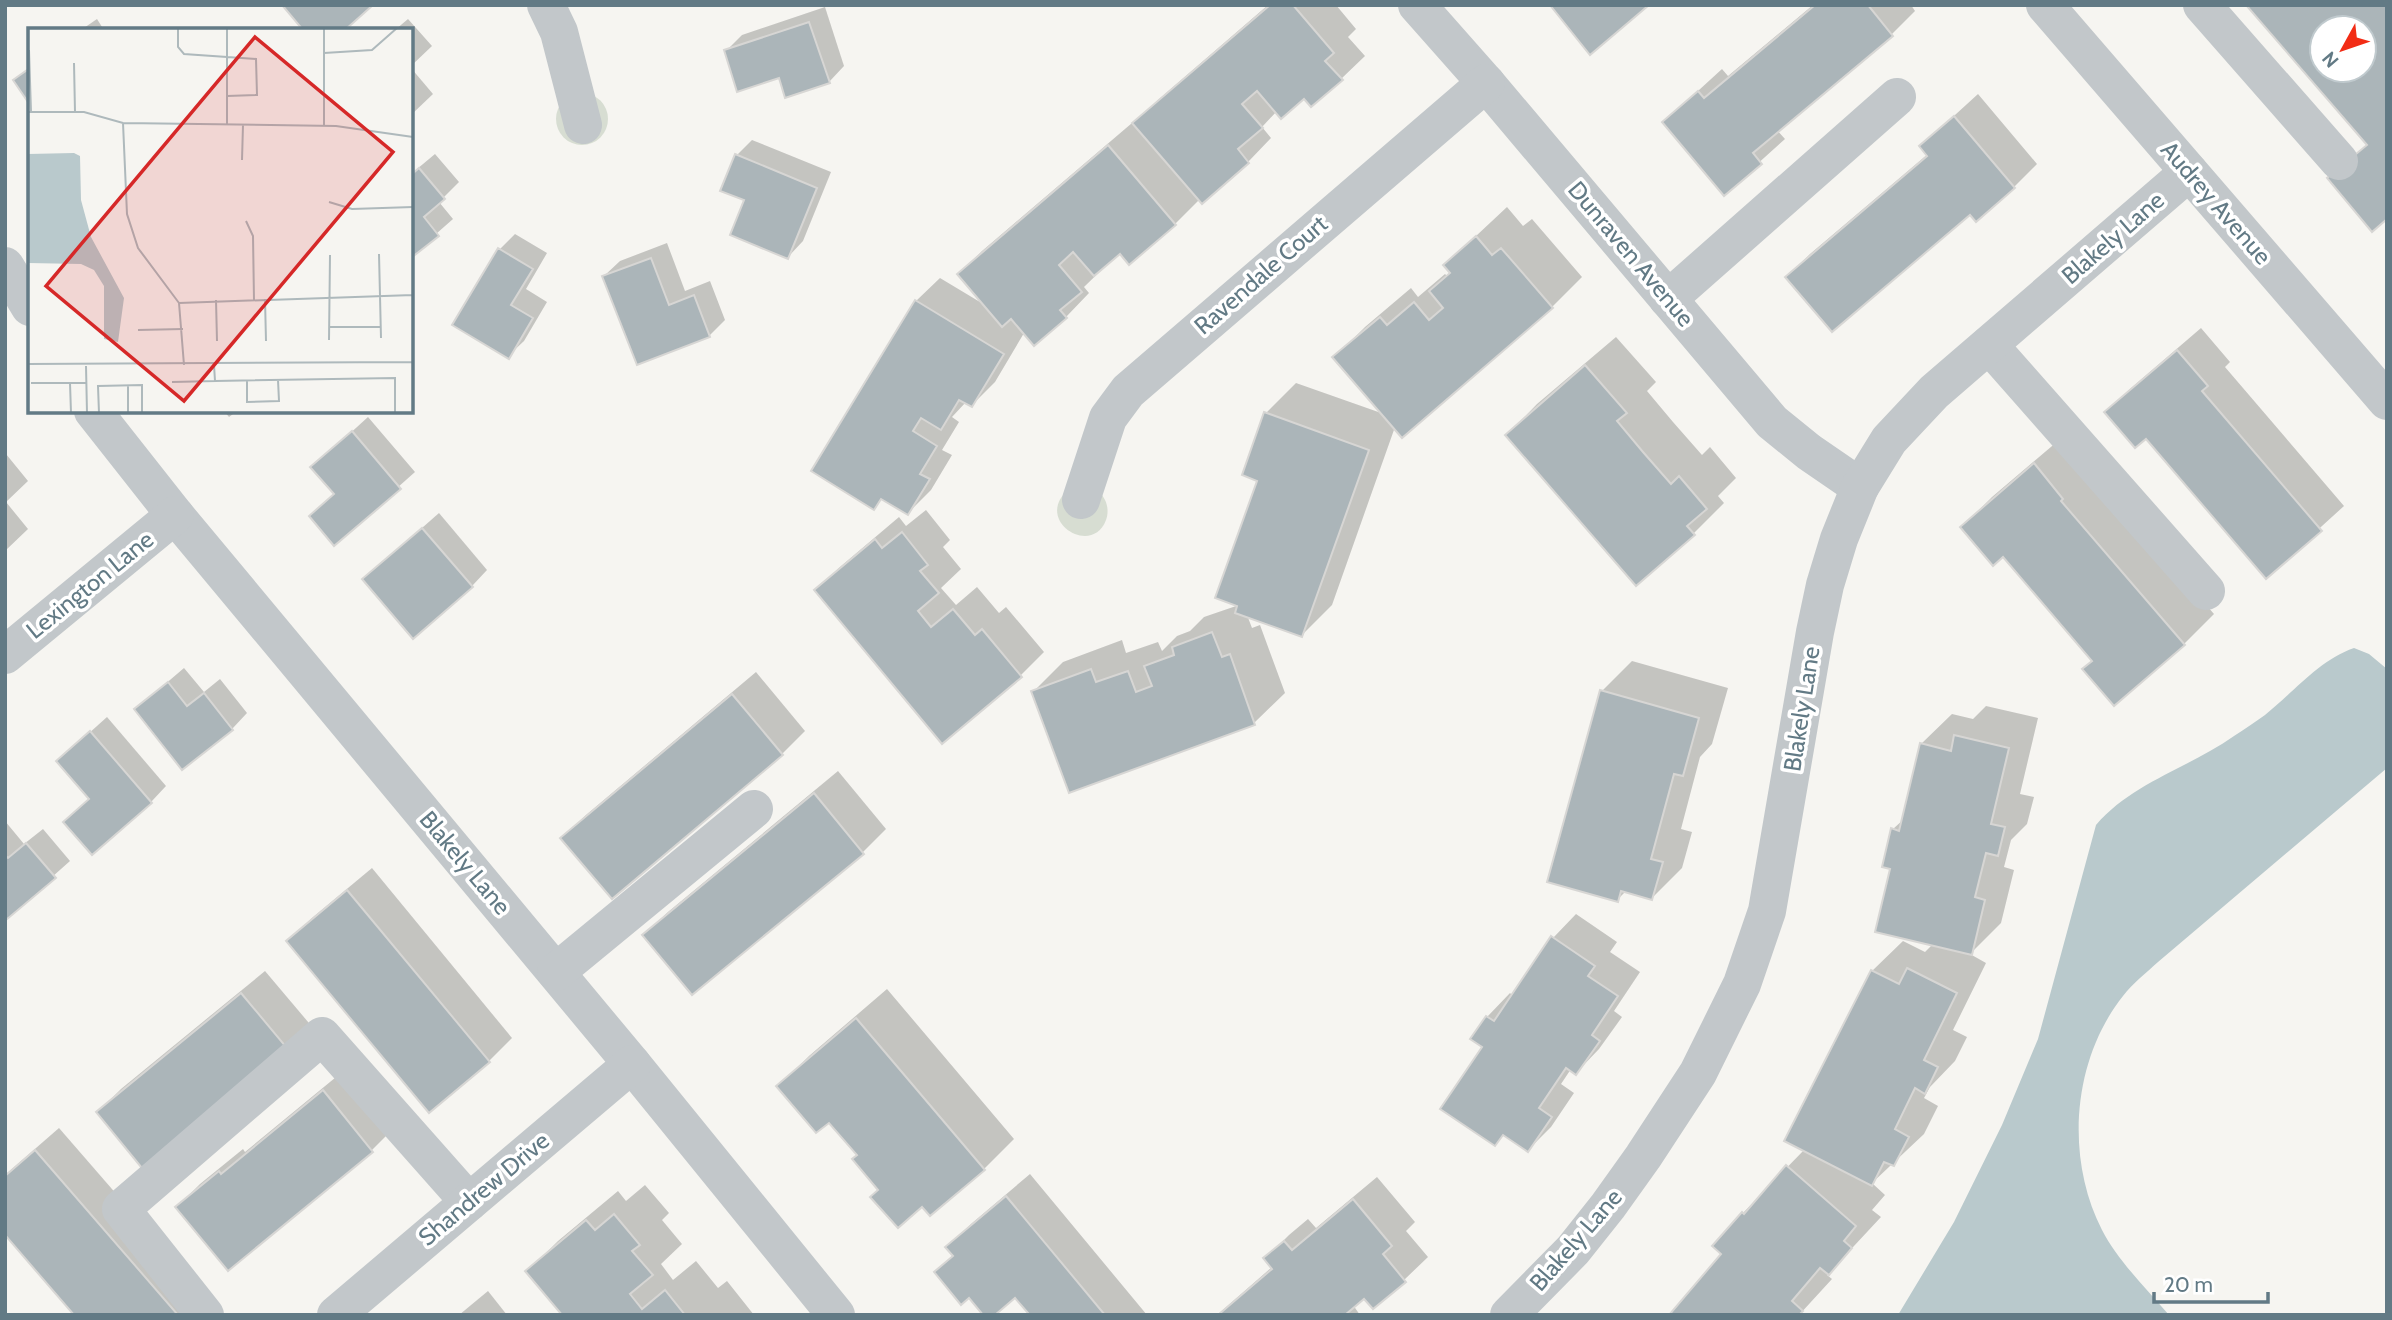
<svg xmlns="http://www.w3.org/2000/svg" width="2392" height="1320" font-family="Cabin,sans-serif">
	<rect width="100%" height="100%" fill="#f6f5f1"/>
	<!-- green -->
	<g fill="#d7ddd2">
		<circle cx="582" cy="119" r="26"/>
		<path d="M1069 489 1098 490C1106 499 1110 508 1106 520 1092 558 1032 520 1069 489Z"/>
	</g>
	<!-- water -->
	<path fill="#b9c9cc" d="M2354 648 2369 654 2387 669V768L2158 962C2146 973 2133 983 2123 996 2072 1060 2065 1158 2102 1230 2118 1261 2146 1288 2169 1315H1898L1954 1222 2002 1125 2038 1039 2096 825C2133 782 2189 768 2234 736 2245 729 2255 722 2265 715 2294 692 2319 660 2354 648Z"/>
	<!-- shadow -->
	<g fill="#0003">
		<path d="M1268 5H1336L1356 29 1348 37 1365 56 1341 79 1277 111 1262 127 1271 138 1248 162 1202 202 1200 199 1175 224 1129 262 1120 252 1084 287 1089 293 1066 317 1024 333 995 382 972 405 966 402 952 417 959 422 942 450 952 455 931 490 908 513 883 498 874 508 916 301 940 278 985 305 959 274 982 251 1132 123 1134 124 1158 100Z"/>
		<path d="M1813 5H1911L1915 11 1892 34 1777 130 1785 139 1724 194 1664 122 1722 69 1728 76Z"/>
		<path d="M825 7 844 66 829 82 780 76 726 51 742 35Z"/>
		<path d="M97 19 104 30H81Z"/>
		<path d="M408 19 432 46 411 66V30H395Z"/>
		<path d="M411 68 433 94 411 115Z"/>
		<path d="M1978 94 2037 164 2014 187 1970 212 1787 277 1810 254 1928 154 1921 146Z"/>
		<path d="M752 140 831 172 803 241 788 257 746 200 737 155Z"/>
		<path d="M435 154 459 182 439 202 453 219 411 256V174Z"/>
		<path d="M1507 207 1523 226 1532 219 1582 277 1552 307 1395 427 1332 605 1302 635 1247 615 1252 628 1260 625 1285 693 1254 723 1070 791 1033 692 1063 662 1122 640 1126 653 1158 642 1162 651 1177 636 1190 631 1204 617 1239 605 1259 480 1266 413 1296 383 1384 414 1335 357 1365 327 1411 288 1418 297 1445 274 1447 276 1451 271 1445 265Z"/>
		<path d="M515 234 547 253 526 289 547 302 524 341 508 356 500 249Z"/>
		<path d="M667 243 685 291 710 281 725 320 709 336 604 276 620 261Z"/>
		<path d="M2201 328 2230 362 2225 367 2344 506 2266 577 2146 437 2106 412 2130 389Z"/>
		<path d="M1616 337 1656 382 1647 391 1673 422 1702 455 1710 447 1736 478 1718 496 1724 503 1694 533 1636 583 1507 435 1537 404Z"/>
		<path d="M224 411H237L229 417Z"/>
		<path d="M368 417 415 472 334 544 336 493 313 467Z"/>
		<path d="M2065 435 2090 470 2214 614 2184 644 2093 660 2003 554 1962 527 1992 497Z"/>
		<path d="M6 454 28 481 6 502 28 529 5 551Z"/>
		<path d="M926 510 950 540 943 547 961 569 941 588 956 605 977 587 999 613 1006 607 1044 652 1021 675 942 741 816 590 840 567 899 517 906 526Z"/>
		<path d="M439 513 487 570 472 586 364 579Z"/>
		<path d="M1632 661 1728 688 1712 744 1700 757 1681 829 1692 832 1682 868 1652 898 1627 890 1617 900 1602 691Z"/>
		<path d="M184 668 204 692 220 679 247 713 232 729 136 709Z"/>
		<path d="M756 672 805 731 782 754 562 838 586 815Z"/>
		<path d="M1986 706 2038 718 2020 794 2034 797 2027 824 2011 840 2004 867 2014 870 2001 923 1970 954 1986 963 1953 1030 1967 1037 1955 1061 1930 1087 1924 1098 1938 1106 1924 1134 1872 1183 1885 1195 1872 1210 1881 1217 1827 1275 1832 1279 1799 1315 1724 1254 1743 1213 1804 1150 1786 1140 1872 971 1903 941 1925 952 1933 944 1892 868 1893 829 1904 819 1921 744 1952 714 1973 719Z"/>
		<path d="M107 717 166 786 151 802 90 798 58 761Z"/>
		<path d="M838 771 886 829 863 852 692 993 644 935 668 912Z"/>
		<path d="M5 821 24 844 43 829 70 861 6 918Z"/>
		<path d="M372 868 512 1038 489 1061 289 941 312 918Z"/>
		<path d="M1576 914 1617 942 1610 952 1640 972 1614 1011 1622 1017 1599 1049 1576 1073 1571 1069 1561 1084 1574 1093 1551 1127 1528 1150 1505 1134 1495 1144 1484 1047 1487 1017 1510 993 1513 996 1553 938Z"/>
		<path d="M265 971 314 1029 291 1053 98 1112 121 1089Z"/>
		<path d="M887 989 1014 1139 984 1169 923 1205 880 1190 859 1155 829 1120 779 1086 809 1056Z"/>
		<path d="M347 1068 395 1127 372 1150 228 1269 177 1207 200 1184 243 1149 245 1152Z"/>
		<path d="M59 1128 204 1295 184 1315H76L5 1233V1175Z"/>
		<path d="M1030 1174 1147 1315H1025L1029 1311 1015 1295 969 1296 936 1272 954 1254 948 1247 971 1224Z"/>
		<path d="M1377 1177 1415 1222 1406 1231 1428 1257 1404 1280 1364 1296 1353 1305 1360 1315H1217L1272 1267 1265 1259 1289 1235 1308 1219 1316 1228Z"/>
		<path d="M645 1185 669 1213 662 1220 682 1244 661 1264 673 1280 696 1261 718 1288 727 1281 754 1315H564L528 1271 558 1241 618 1191 626 1201Z"/>
		<path d="M488 1291 507 1315H459Z"/>
	</g>
	<!-- building -->
	<g fill="#abb5b9" stroke="#d7d6d4" stroke-width="2" fill-rule="evenodd">
		<path d="M282 5H373L345 30H303Z"/>
		<path d="M1270 5H1293L1334 53 1325 61 1343 80 1311 107 1304 99 1281 119 1257 91 1242 104 1263 128 1238 149 1249 163 1202 204 1132 123Z"/>
		<path d="M1550 5H1649L1590 55Z"/>
		<path d="M1815 5H1868L1893 36 1753 153 1762 164 1724 196 1662 122 1698 91 1704 98Z"/>
		<path d="M2246 5H2387V219L2372 232 2327 178 2367 145ZM2322 28H2364V70H2322Z"/>
		<path d="M809 22 830 83 785 98 779 78 737 92 724 50Z"/>
		<path d="M30 68V105L13 80Z"/>
		<path d="M1954 116 2015 188 1976 222 1970 215 1832 332 1785 277 1927 156 1919 146Z"/>
		<path d="M1108 145 1176 225 1129 265 1120 254 1094 276 1073 252 1059 265 1082 292 1060 310 1067 318 1034 346 1011 319 1002 327 957 274Z"/>
		<path d="M735 154 817 188 788 259 730 235 744 200 720 191Z"/>
		<path d="M419 168 445 199 424 217 439 236 411 258V175Z"/>
		<path d="M1476 236 1492 255 1501 248 1553 308 1402 438 1332 357 1380 317 1387 325 1414 302 1429 320 1443 308 1429 291 1450 273 1443 265Z"/>
		<path d="M498 248 533 269 511 305 533 318 509 359 452 325Z"/>
		<path d="M651 258 669 305 694 295 710 337 637 365 602 276Z"/>
		<path d="M915 300 1004 354 972 407 959 400 941 430 921 418 913 431 937 446 920 474 930 479 908 515 881 499 874 510 811 471Z"/>
		<path d="M2177 350 2208 386 2202 391 2322 531 2266 579 2146 439 2135 448 2104 412Z"/>
		<path d="M1585 365 1627 413 1617 421 1643 452 1671 484 1679 476 1707 509 1687 526 1695 535 1636 586 1505 435Z"/>
		<path d="M1264 412 1369 450 1302 637 1235 613 1237 606 1215 598 1257 481 1242 475Z"/>
		<path d="M352 431 401 489 334 546 309 516 334 494 310 467Z"/>
		<path d="M2034 463 2063 499 2061 501 2185 645 2114 706 2082 669 2092 661 2003 557 1993 566 1960 527Z"/>
		<path d="M422 528 473 587 413 639 362 579Z"/>
		<path d="M902 532 928 565 920 571 939 593 918 611 931 627 953 609 975 635 982 629 1022 677 942 744 814 590 875 539 882 548Z"/>
		<path d="M1212 632 1222 657 1230 654 1255 725 1069 793 1031 691 1091 669 1096 682 1128 671 1136 692 1152 686 1144 666 1174 655 1172 647Z"/>
		<path d="M168 682 187 706 204 693 233 730 182 770 134 709Z"/>
		<path d="M1600 690 1699 718 1683 776 1674 774 1651 859 1663 862 1652 900 1621 891 1618 902 1547 882Z"/>
		<path d="M732 694 783 755 612 899 560 838Z"/>
		<path d="M90 731 152 803 92 855 63 822 89 799 56 761Z"/>
		<path d="M1954 735 2009 748 1991 824 2005 827 1998 856 1986 853 1975 897 1985 900 1972 955 1875 932 1890 869 1882 867 1891 828 1899 831 1920 743 1951 751Z"/>
		<path d="M814 793 864 854 692 995 642 935Z"/>
		<path d="M26 843 56 878 6 920 5 855 8 858Z"/>
		<path d="M347 890 490 1062 429 1113 286 941Z"/>
		<path d="M1551 936 1595 966 1588 976 1618 996 1592 1035 1600 1041 1576 1075 1566 1068 1539 1108 1552 1117 1528 1152 1503 1135 1495 1146 1440 1109 1482 1047 1470 1039 1486 1016 1494 1021Z"/>
		<path d="M1907 968 1957 993 1924 1060 1938 1067 1925 1094 1915 1088 1895 1129 1909 1137 1894 1166 1884 1162 1872 1186 1784 1141 1871 970 1899 984Z"/>
		<path d="M241 993 292 1054 146 1173 96 1112Z"/>
		<path d="M856 1018 985 1170 930 1216 922 1207 898 1228 870 1197 878 1190 852 1159 857 1155 829 1123 816 1133 776 1086Z"/>
		<path d="M323 1090 373 1152 228 1271 175 1207 219 1171 221 1174Z"/>
		<path d="M35 1150 178 1315H74L5 1235V1176Z"/>
		<path d="M1786 1165 1856 1226 1844 1241 1852 1248 1829 1275 1820 1268 1792 1301 1803 1311 1799 1315H1669L1721 1254 1712 1246 1742 1212 1744 1214Z"/>
		<path d="M1006 1196 1105 1315H1026L1028 1313 1015 1298 995 1315H983L969 1298 961 1305 934 1272 953 1256 945 1247Z"/>
		<path d="M1353 1199 1392 1246 1383 1254 1406 1282 1373 1309 1364 1299 1345 1315H1218L1272 1269 1263 1258 1284 1241 1292 1250Z"/>
		<path d="M614 1214 640 1245 632 1251 653 1275 630 1294 642 1309 665 1290 685 1315H562L525 1271 586 1220 595 1230Z"/>
	</g>
	<g fill="none" stroke-linecap="round" stroke-linejoin="round">
		<!-- minor -->
		<g stroke="#c2c7ca" stroke-width="38">
			<path d="M546 5 559 32 583 125"/>
			<path d="M1417 5 1486 83 1772 422 1809 452 1860 487"/>
			<path d="M2045 5 2387 401"/>
			<path d="M2202 5 2339 161"/>
			<path d="M5 266 30 307"/>
			<path d="M1668 299 1897 97"/>
			<path d="M1989 345 2206 591"/>
			<path d="M93 411 175 515 632 1064 836 1315"/>
			<path d="M1081 500 1108 418 1128 391 1486 83"/>
			<path d="M5 655 175 515"/>
			<path d="M556 972 754 809"/>
			<path d="M205 1315 121 1209 322 1036 469 1202"/>
			<path d="M336 1315 632 1064"/>
			<path d="M1509 1315 1573 1250 1608 1206 1643 1157 1698 1073 1742 984 1767 911 1815 632 1825 585 1839 539 1860 487 1889 440 1934 392 2189 172"/>
		</g>
	</g>
	<g text-anchor="middle" stroke-width="7" stroke-linejoin="round" paint-order="stroke">
		<!-- street labels -->
		<g font-size="24" fill="#627a85" stroke="#fff">
			<text transform="translate(2216 203) rotate(49)" y="8">Audrey Avenue</text>
			<text transform="translate(2113 238) rotate(-41)" y="8">Blakely Lane</text>
			<text transform="translate(1631 254) rotate(50)" y="8">Dunraven Avenue</text>
			<text transform="translate(1261 275) rotate(-41)" y="8">Ravendale Court</text>
			<text transform="translate(90 585) rotate(-39)" y="8">Lexington Lane</text>
			<text transform="translate(1802 709) rotate(-81)" y="8">Blakely Lane</text>
			<text transform="translate(465 863) rotate(50)" y="8">Blakely Lane</text>
			<text transform="translate(484 1189) rotate(-40)" y="8">Shandrew Drive</text>
			<text transform="translate(1576 1240) rotate(-49)" y="8">Blakely Lane</text>
		</g>
	</g>
	<!-- overview -->
	<g transform="translate(28 28)">
		<rect width="385" height="385" fill="#f6f5f1"/>
		<path d="M46 125 52 128 53 172 63 209 96 270 90 314 76 311V258L66 242 53 236 0 235V126Z" fill="#b9c9cc"/>
		<path fill="none" stroke="#aeb9bc" stroke-width="2" d="M150 0V19L156 26 228 31 229 67 199 68M1 22 3 84M296 25 344 22 369 0M46 35 47 84M0 84H56L95 95 308 98 385 109M95 95 99 186 110 220 151 275 156 337M199 97V0M296 97V0M214 132 215 97M301 174 324 181 385 179M218 193 225 208 226 272M351 226 353 310M237 271 238 313M188 272 189 313M151 275 385 267M302 299H353M110 302 155 301M301 312 302 227M0 336 385 334M58 338 59 385M219 352V374L251 373 250 352M187 353 367 350V385M144 354 187 353 186 337M3 355H59M42 355 43 385M100 357V385M71 385 70 358 114 357V385M385 385V222"/>
		<path fill="#d62828" fill-opacity="0.15" stroke="#d62828" stroke-width="3.5" d="M227 9 365 124 156 373 18 258Z"/>
		<rect width="385" height="385" fill="none" stroke="#627a85" stroke-width="3.5"/>
	</g>
	<!-- border -->
	<rect width="2392" height="1320" fill="none" stroke="#627a85" stroke-width="14"/>
	<!-- north arrow -->
	<g transform="translate(2343 49) rotate(230)"><circle r="33" fill="#ffffff" stroke="#c0cace" stroke-width="2"/>
	<path d="M0-5L12 26L0 18L-12 26Z" fill="#f22c15"/>
	<text y="-10" font-size="19" font-weight="bold" text-anchor="middle" fill="#627a85">N</text>
	</g>
	<!-- scale -->
	<path d="M2154 1292v10h114v-10" fill="none" stroke="#627a85" stroke-width="3.5"/>
	<text x="2164" y="1292" font-size="21" fill="#627a85" stroke="#ffffff" stroke-width="5" paint-order="stroke">20 m</text>
</svg>
